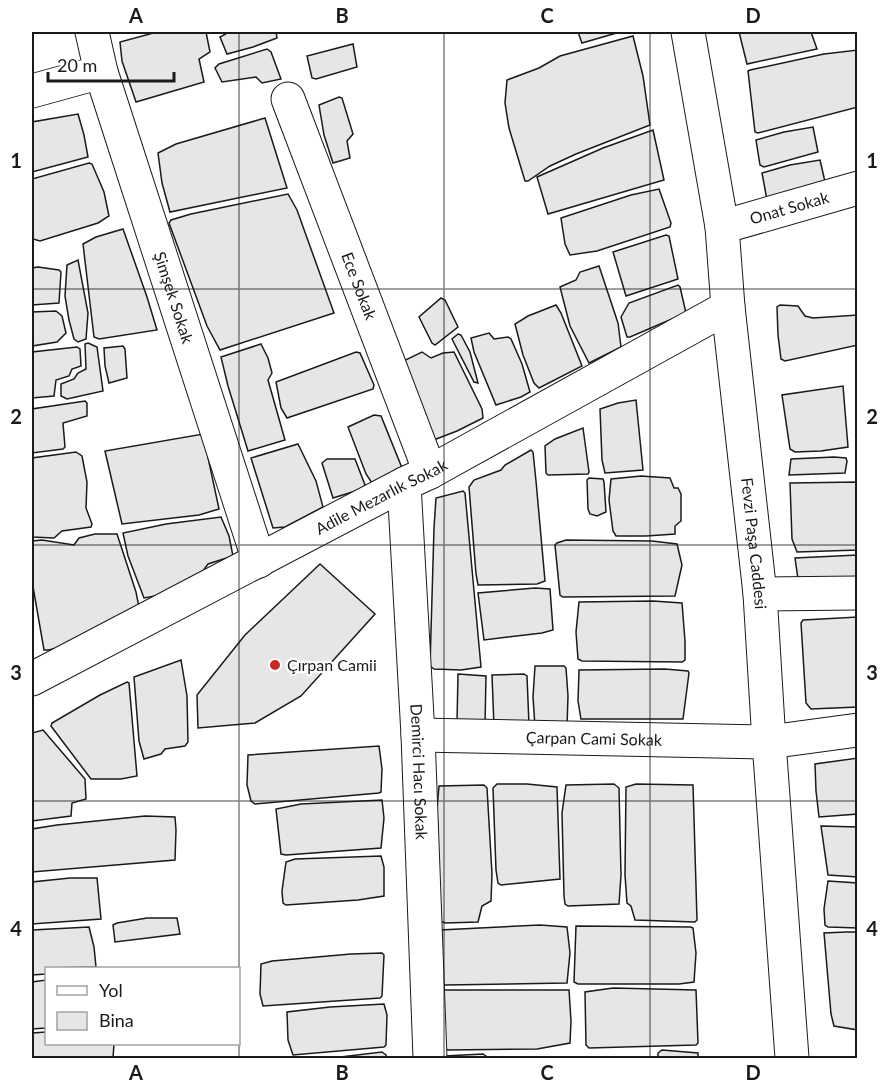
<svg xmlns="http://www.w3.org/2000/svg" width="889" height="1090" font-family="Lato,sans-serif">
	<rect width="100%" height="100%" fill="#fff"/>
	<!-- building -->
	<g fill="#e6e6e6" stroke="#1a1a1a" stroke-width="1.5">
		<path d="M157 32H206L210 52 199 59 204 82 136 102 122 61 120 42Z"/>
		<path d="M229 32H276L277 38 253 47 227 54 220 37Z"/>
		<path d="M578 32H620L582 43Z"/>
		<path d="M739 32H811L817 49 747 64Z"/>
		<path d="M633 36 643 76 650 125 576 154 550 166 528 181H525L509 128 505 103 507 80 539 68 560 56Z"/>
		<path d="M353 44 357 67 316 79 312 78 307 56Z"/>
		<path d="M267 49 271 52 281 79 262 83 256 77 222 82 215 68 219 64Z"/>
		<path d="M858 50V107L758 133 755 132 748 71 750 70 824 54Z"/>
		<path d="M339 97 342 98 353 134 347 141 350 158 333 163 324 135 319 105Z"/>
		<path d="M78 114 84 135 88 157 32 172V122Z"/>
		<path d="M265 118 287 188 170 212 162 183 158 153 176 144Z"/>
		<path d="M813 127 818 152 764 167 760 165 756 140 784 132Z"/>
		<path d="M653 130 664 180 548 214 537 177 603 148Z"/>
		<path d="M820 160 826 186 767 200 762 173 790 165Z"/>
		<path d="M89 163 92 164 104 192 109 216 98 223 40 241 33 239 32 233V179Z"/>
		<path d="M659 189 671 223 670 227 597 251 570 255 565 244 561 218 631 195Z"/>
		<path d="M288 194 297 210 334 313 220 350 207 326 169 223 171 220 191 214Z"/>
		<path d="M123 229 147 297 157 330 99 339 94 337 83 244 96 237Z"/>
		<path d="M666 235 669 236 678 279 626 296 613 252Z"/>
		<path d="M78 260 88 313 86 339 78 342 74 339 69 320 65 296 67 265Z"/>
		<path d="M599 266 618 323 621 347 589 363 570 326 560 287 576 280 580 272Z"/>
		<path d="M38 267 59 270 61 272 59 303 32 305V268Z"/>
		<path d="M678 285 680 287 686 313 630 337H627L621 317 629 303Z"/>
		<path d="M441 298 445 300 458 327 435 345 432 343 419 317Z"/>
		<path d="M556 305 561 313 582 366 539 388 534 383 523 355 515 324 528 316Z"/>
		<path d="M780 305 798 306 805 316 813 318 858 315V345L785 361 781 359 778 335 777 307Z"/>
		<path d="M56 311 62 316 66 333 57 342 32 346V312Z"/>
		<path d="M489 333 494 339 508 337 511 339 522 364 530 392 521 397 496 405 474 352 471 338Z"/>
		<path d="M458 334 461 335 470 352 478 383 474 382 452 339Z"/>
		<path d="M88 343 97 347 103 391 67 399 61 396V384L74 379 78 373 86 369 85 344Z"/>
		<path d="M261 344 268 358 272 373 268 380 285 440 248 451 228 386 221 357Z"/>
		<path d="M123 346 125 349 127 378 109 383 105 366 104 348Z"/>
		<path d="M77 347 80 349 81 366 72 369 69 376 56 380 54 396 32 398V352Z"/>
		<path d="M356 352 360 353 374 385 373 389 287 418 281 408 276 382Z"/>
		<path d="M422 352 431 358 443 353 454 352 482 409 483 418 457 431 431 441 397 364Z"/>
		<path d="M843 386 848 447 821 451 795 452 790 449 782 395Z"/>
		<path d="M636 400 643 470 605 473 602 460 600 409 618 403Z"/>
		<path d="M85 401 87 403V416L63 423 65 447 63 449 32 453V409Z"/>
		<path d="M374 415 381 416 402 468 372 483 366 474 348 427Z"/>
		<path d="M583 428 589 472 588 474 548 475 546 473 545 446 555 439Z"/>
		<path d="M203 434 219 509 199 515 122 524 105 451Z"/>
		<path d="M298 444 316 481 323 507 285 527 273 528 251 458Z"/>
		<path d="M531 450 533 452 536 481 545 581 537 584 478 585 476 574 469 487 474 480 501 470 505 465Z"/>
		<path d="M76 452 82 456 87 482 86 508 92 524 91 527 62 531 54 538 32 537V458Z"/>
		<path d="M834 457 846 458 847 461 845 473 789 475 791 459Z"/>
		<path d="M327 459H355L365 485 362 489 333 498 322 463Z"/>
		<path d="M641 476 670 478 674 488H678L681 494V521L675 526V534L646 536H616L613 531 609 500 611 479Z"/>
		<path d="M589 478 603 479 604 482 606 512 597 516 590 514 588 509 587 480Z"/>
		<path d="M858 482V550L797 552 792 539 790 483Z"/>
		<path d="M463 491 465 493 481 667 461 670 434 669 430 666 434 528 436 498Z"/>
		<path d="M221 517 229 536 233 556 208 564 203 571 177 585 172 593 144 598 128 556 123 533 166 524Z"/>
		<path d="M95 534H117L136 592 140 612 86 640 49 650H44L32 581V541L42 540 74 545 79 538Z"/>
		<path d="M566 540 652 541 677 544 682 565 675 596 563 597 560 595 555 545 557 543Z"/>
		<path d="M858 555V588L799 586 795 558Z"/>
		<path d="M320 564 375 614 301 696 255 723 198 728 197 695 245 635Z"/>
		<path d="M535 588 550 589 553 630 542 633 484 640 478 593Z"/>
		<path d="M653 601 682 603 685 641V660L682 662 582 661 578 659 576 632 579 602Z"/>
		<path d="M858 617V707L811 709 806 703 801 623 803 620Z"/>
		<path d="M181 660 187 696 188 742 185 746 165 749 161 754 144 759 139 741 134 677Z"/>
		<path d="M535 666H564L566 668 568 696 567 727H535L533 697Z"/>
		<path d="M665 669 688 671 689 673 683 719H581L578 701 579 670Z"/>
		<path d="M458 674 486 676 485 725 457 722Z"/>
		<path d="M524 674 527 676 529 725 494 727 492 675Z"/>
		<path d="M127 682 129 683 137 776 121 779H91L51 726 52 723 100 695Z"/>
		<path d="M43 730 85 779 86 799 72 803 71 816 32 821V733Z"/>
		<path d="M379 746 382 769 381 792 379 793 255 804 251 801 247 785 248 755Z"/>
		<path d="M858 758V814L819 817 816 791 815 764Z"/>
		<path d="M497 784H527L557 787 560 879 501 885 498 883 496 870 493 788Z"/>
		<path d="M614 784 619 788 621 875 619 904 568 906 565 904 564 896 562 813 566 785Z"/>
		<path d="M636 784 693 785 697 920 695 922 635 920 631 906 627 903 625 875 626 787Z"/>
		<path d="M484 785 487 788 492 874 491 901 482 906 478 922 445 923 440 921 437 809 439 786Z"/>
		<path d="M382 800 384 818 381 848 286 855 281 854 276 809 301 804Z"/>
		<path d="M145 816 175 817 176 830 175 860 32 872V829L57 825Z"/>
		<path d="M821 826 858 827V877L828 875Z"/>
		<path d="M381 856 384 867V896L358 900 286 905 283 903 282 891 286 862 295 859Z"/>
		<path d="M70 878H97L101 919 32 924V882Z"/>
		<path d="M828 881 858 883V928L828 927 825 925 824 909Z"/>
		<path d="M147 918H177L180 934 115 942 113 925 117 923Z"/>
		<path d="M540 925 567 927 570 953 567 983 445 985 441 983 440 930Z"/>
		<path d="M576 926 691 927 693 928 696 953 694 982 679 984H578L574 982Z"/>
		<path d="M89 927 94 947 96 967 46 968V974L32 975V930Z"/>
		<path d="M846 932H858V1030L834 1026 831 1014 824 933Z"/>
		<path d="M382 953 384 955 382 996 380 998 263 1006 260 994 261 964 272 961 351 954Z"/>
		<path d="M46 980V1028L32 1029V982Z"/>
		<path d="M613 988 696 990 698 1043 696 1045 589 1048 586 1045 585 992Z"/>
		<path d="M443 990H569L571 1021 570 1043 537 1049 448 1050 444 1048Z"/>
		<path d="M384 1004 387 1015 386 1045 384 1047 293 1055 288 1040 287 1012 330 1007Z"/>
		<path d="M46 1032V1044H114L113 1058H32V1033Z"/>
		<path d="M662 1050 698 1053V1058H658V1053Z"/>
		<path d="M382 1052 386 1055 387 1058H332Z"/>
		<path d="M483 1054 489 1058H445V1056Z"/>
	</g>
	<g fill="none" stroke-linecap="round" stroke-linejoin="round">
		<defs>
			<g id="minor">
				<path id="s1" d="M92 32 101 72 259 561"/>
				<path d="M32 91 101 72"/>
				<path id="s2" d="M288 99 430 472"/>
				<path id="s3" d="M722 227 858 188"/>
				<path id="s4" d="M404 484 418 735 430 1058"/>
				<path d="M760 594 858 593"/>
				<path id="s5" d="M32 679 404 484 430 472 728 307"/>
				<path id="s6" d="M418 735 769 742 858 730"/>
			</g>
			<g id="secondary">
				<path id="s7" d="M688 32 722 227 728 307 760 594 769 742 792 1058"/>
			</g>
		</defs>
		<!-- minor casing -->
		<use href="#minor" stroke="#1a1a1a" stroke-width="35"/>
		<!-- secondary casing -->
		<use href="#secondary" stroke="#1a1a1a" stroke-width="35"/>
		<!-- minor -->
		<use href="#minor" stroke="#fff" stroke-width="33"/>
		<!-- secondary -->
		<use href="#secondary" stroke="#fff" stroke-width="33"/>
	</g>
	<!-- grid -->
	<path fill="none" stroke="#1a1a1a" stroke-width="1.5" stroke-opacity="0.55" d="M239 32V1058M444 32V1058M650 32V1058M32 289H858M32 545H858M32 801H858"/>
	<!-- markers -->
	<circle fill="#c62828" stroke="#fff" stroke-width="2" cx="275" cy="665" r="6"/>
	<g text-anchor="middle" stroke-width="4.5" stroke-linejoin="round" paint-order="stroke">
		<!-- street labels -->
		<g font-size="16" fill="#1a1a1a" stroke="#fff">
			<text dy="6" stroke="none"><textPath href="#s3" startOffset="70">Onat Sokak</textPath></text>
			<text dy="6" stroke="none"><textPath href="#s2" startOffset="200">Ece Sokak</textPath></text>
			<text dy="6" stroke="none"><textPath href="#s1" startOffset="278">Şimşek Sokak</textPath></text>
			<text dy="6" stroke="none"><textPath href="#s5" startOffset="394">Adile Mezarlık Sokak</textPath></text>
			<text dy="6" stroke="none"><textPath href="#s7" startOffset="516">Fevzi Paşa Caddesi</textPath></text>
			<text dy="6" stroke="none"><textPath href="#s6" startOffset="176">Çarpan Cami Sokak</textPath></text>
			<text dy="6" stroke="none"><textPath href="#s4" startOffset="288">Demirci Hacı Sokak</textPath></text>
		</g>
		<!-- poi labels -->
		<g font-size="16" fill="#1a1a1a" stroke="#fff" text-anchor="start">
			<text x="287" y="671">Çırpan Camii</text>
		</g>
	</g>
	<!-- border -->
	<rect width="889" height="1090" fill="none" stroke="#ffffff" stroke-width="66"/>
	<!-- legend -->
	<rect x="45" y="967" width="195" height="78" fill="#ffffff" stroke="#a3a3a3" stroke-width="1.5"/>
	<rect x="57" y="986" width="30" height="9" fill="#ffffff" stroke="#a3a3a3" stroke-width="1.5"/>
	<text x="99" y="997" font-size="18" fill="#1a1a1a">Yol</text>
	<rect x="57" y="1012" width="30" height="18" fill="#e6e6e6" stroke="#a3a3a3" stroke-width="1.5"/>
	<text x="99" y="1027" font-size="18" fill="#1a1a1a">Bina</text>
	<!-- scale -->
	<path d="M48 72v9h126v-9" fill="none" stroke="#1a1a1a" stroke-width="3"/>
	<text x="57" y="72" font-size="18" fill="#1a1a1a" stroke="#ffffff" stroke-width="4.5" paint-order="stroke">20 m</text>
	<rect x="33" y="33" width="823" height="1024" fill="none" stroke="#1a1a1a" stroke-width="2"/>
	<g font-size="20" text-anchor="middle" font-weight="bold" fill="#1a1a1a">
		<text x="136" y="23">A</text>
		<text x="342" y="23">B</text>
		<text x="547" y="23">C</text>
		<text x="753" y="23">D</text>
		<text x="16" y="168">1</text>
		<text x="872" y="168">1</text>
		<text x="16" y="424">2</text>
		<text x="872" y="424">2</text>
		<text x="16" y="680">3</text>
		<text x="872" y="680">3</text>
		<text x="16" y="936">4</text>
		<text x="872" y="936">4</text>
		<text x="136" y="1080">A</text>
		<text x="342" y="1080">B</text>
		<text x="547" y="1080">C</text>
		<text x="753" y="1080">D</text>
	</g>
</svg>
